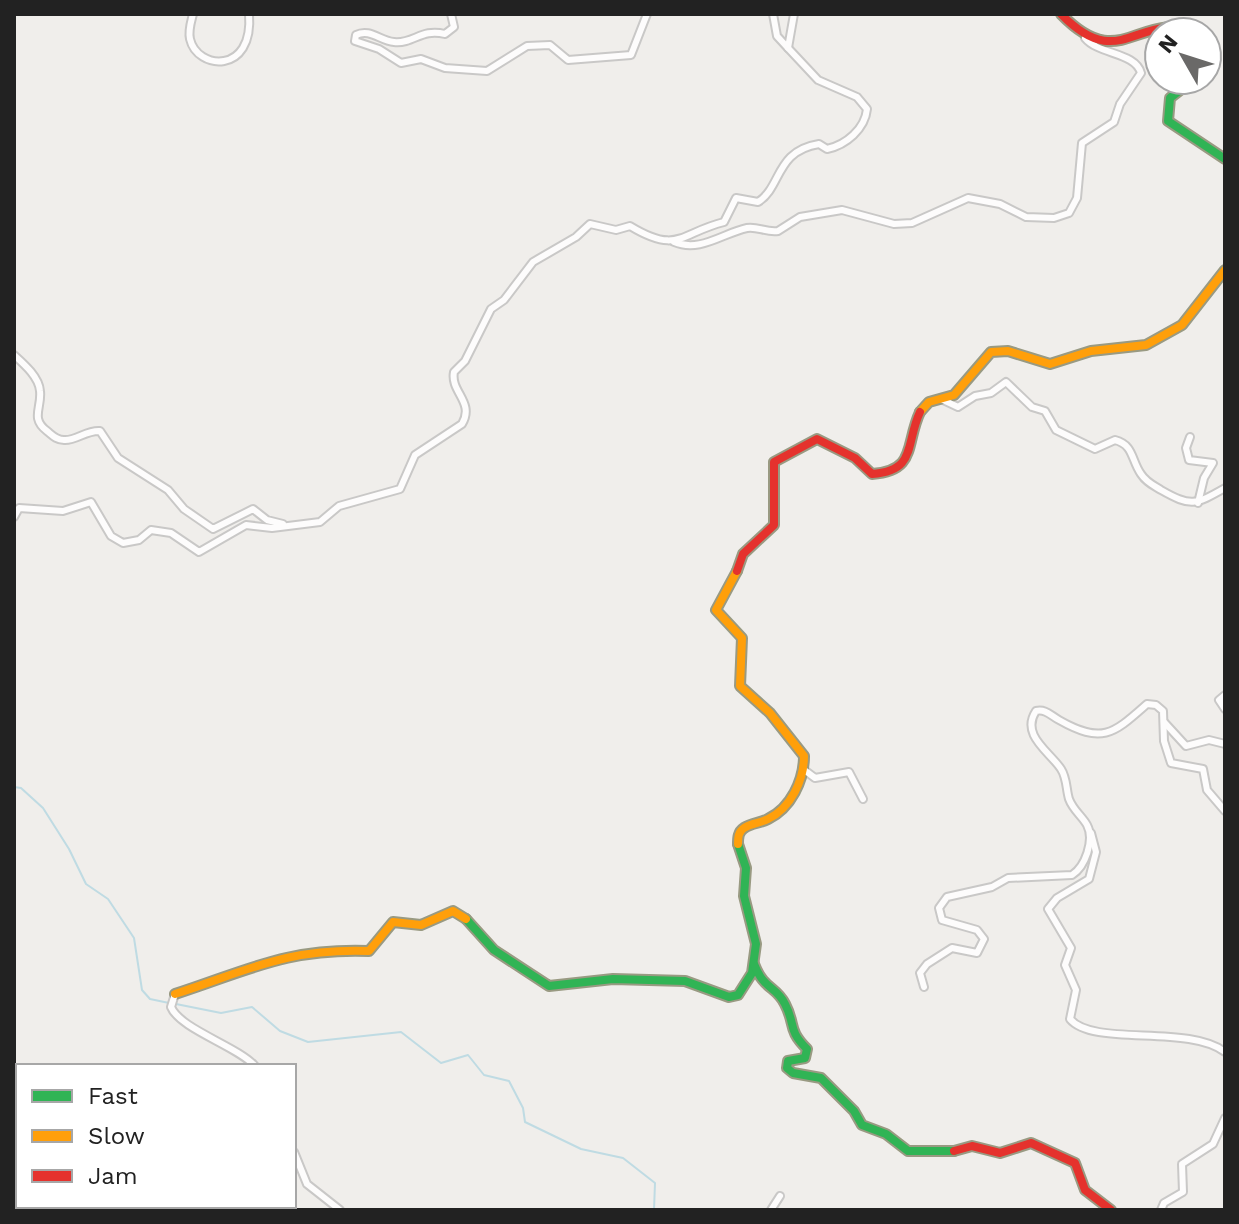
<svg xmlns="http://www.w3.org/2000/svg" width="1239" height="1224" font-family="'Work Sans',sans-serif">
	<rect width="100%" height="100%" fill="#f0eeeb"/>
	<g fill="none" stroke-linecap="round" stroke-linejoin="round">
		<!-- stream -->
		<g stroke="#bfdbe3" stroke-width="2">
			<path d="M14 787 21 788 43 808 69 849 86 884 108 899 134 938 142 990 150 999 169 1003"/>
			<path d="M176 1004 221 1013 252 1007 280 1031 308 1042 401 1032 441 1063 468 1055 484 1075 509 1081 523 1108 525 1122 581 1149 623 1158 655 1183 654 1210"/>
		</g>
		<defs>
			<g id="street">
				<path d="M193 14C191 22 188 31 190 39 197 70 254 75 249 14"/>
				<path d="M451 14 454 27 445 34C421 28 414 44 394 42 380 41 370 28 356 35L355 41 379 49 401 63 421 59 445 68 487 71 527 46 550 45 568 60 631 55 647 14"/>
				<path d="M773 14 777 36 788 48 794 14"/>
				<path d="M674 242C700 253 723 233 747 228 757 226 767 233 778 231L800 217 842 210 894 224 912 223 968 198 1000 204 1026 217 1054 218 1069 213 1077 198 1082 143 1114 122 1120 104 1141 73C1135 52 1099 55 1085 38"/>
				<path d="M14 355C24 364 39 377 40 391 42 408 30 418 47 431 52 435 56 440 64 440 76 441 86 430 100 431L118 458 168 490 184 509 213 529 253 509 267 520 283 524"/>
				<path d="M941 399 958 407 975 396 991 393 1006 382 1032 407 1045 411 1056 430 1095 449 1115 440C1134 445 1131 460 1141 474 1146 482 1153 485 1161 490 1191 507 1195 505 1225 488"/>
				<path d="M1190 437 1186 448 1189 460 1213 463 1204 478 1198 503"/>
				<path d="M14 517 19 508 63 511 91 502 111 536 123 543 139 540 151 530 171 533 199 552 246 525 272 528 320 522 339 506 400 489 415 455 462 424C475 402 450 392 454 372L465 361 491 309 504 300 533 262 576 237 590 224 616 230 630 226C678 255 680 233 724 222L736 198 758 202C782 187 775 151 819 144L827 149C846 145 865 129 867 109L857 97 818 80 788 48"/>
				<path d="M1225 695 1219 700 1225 709"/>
				<path d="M1164 722 1186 746 1209 740 1225 744"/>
				<path d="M803 769 815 778 849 772 863 799"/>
				<path d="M1091 833 1096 852 1089 879 1057 898 1048 909 1071 948 1065 965 1076 990 1070 1019C1093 1047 1189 1024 1225 1052"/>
				<path d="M924 987 920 973 927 964 952 948 977 953 984 939 977 930 942 920 939 908 947 897 992 887 1008 878 1072 875C1085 867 1095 840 1087 825 1082 816 1073 810 1069 799 1066 789 1067 778 1061 769 1050 752 1020 735 1036 711 1046 709 1050 715 1059 720 1103 745 1114 733 1147 704L1156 705 1163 711 1164 741 1171 763 1203 769 1207 790 1225 811"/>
				<path d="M175 994 171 1007C180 1029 237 1046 255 1066"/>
				<path d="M294 1152 307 1184 340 1210"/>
				<path d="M282 1206 286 1210"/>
				<path d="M771 1210 780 1196"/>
				<path d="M1161 1210 1164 1203 1183 1192 1182 1164 1213 1144 1225 1118"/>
			</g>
			<g id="fast">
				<path d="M1207 47V60"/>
				<path d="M1193 80 1170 98 1168 121 1225 159"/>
				<path d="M466 919 494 950 549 986 613 979 685 981 729 997 738 995 752 973 756 944 744 896 746 868 738 844"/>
				<path d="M754 964C764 990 776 986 785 1004 796 1025 787 1029 807 1049L805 1058 788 1061 787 1068 793 1073 821 1078 854 1111 862 1125 886 1134 908 1151H954"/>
			</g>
			<g id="slow">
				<path d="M920 412 929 402 954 395 991 352 1008 351 1050 364 1091 351 1146 345 1182 325 1225 270"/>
				<path d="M737 571 716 610 742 638 740 686 770 713 804 756C804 780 791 808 768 819 761 823 751 823 744 828 738 832 738 838 738 844"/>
				<path d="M175 994C249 970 287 948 369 951L393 922 421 925 453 911 466 919"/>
			</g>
			<g id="jam">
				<path d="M1061 14C1121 76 1137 9 1201 32"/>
				<path d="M737 571 743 554 774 525V462L817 439 855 458 872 474C917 471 905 444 920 412"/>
				<path d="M954 1151 972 1146 1000 1153 1031 1143 1075 1163 1085 1190 1111 1210"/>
			</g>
		</defs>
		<!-- street casing -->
		<use href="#street" stroke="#c9c8c7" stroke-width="10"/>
		<!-- fast casing -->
		<use href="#fast" stroke="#999a82" stroke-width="12"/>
		<!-- slow casing -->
		<use href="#slow" stroke="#999a82" stroke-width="12"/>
		<!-- jam casing -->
		<use href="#jam" stroke="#999a82" stroke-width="12"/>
		<!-- street -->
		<use href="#street" stroke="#fdfcfc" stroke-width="6"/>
		<!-- fast -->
		<use href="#fast" stroke="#30b455" stroke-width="8"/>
		<!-- slow -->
		<use href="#slow" stroke="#ff9f0a" stroke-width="8"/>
		<!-- jam -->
		<use href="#jam" stroke="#e5322d" stroke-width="8"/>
	</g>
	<!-- border -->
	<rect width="1239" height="1224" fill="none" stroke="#222222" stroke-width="32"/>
	<!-- legend -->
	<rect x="16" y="1064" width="280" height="144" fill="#ffffff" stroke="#a7a7a7" stroke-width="2"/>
	<rect x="32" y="1090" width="40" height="12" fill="#30b455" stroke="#a7a7a7" stroke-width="2"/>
	<text x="88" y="1104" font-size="24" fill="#222222">Fast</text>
	<rect x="32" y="1130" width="40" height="12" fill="#ff9f0a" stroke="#a7a7a7" stroke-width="2"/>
	<text x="88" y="1144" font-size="24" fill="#222222">Slow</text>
	<rect x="32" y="1170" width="40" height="12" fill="#e5322d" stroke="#a7a7a7" stroke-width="2"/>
	<text x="88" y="1184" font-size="24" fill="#222222">Jam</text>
	<!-- north arrow -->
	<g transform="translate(1183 56) rotate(309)"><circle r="38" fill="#ffffff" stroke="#a7a7a7" stroke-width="2"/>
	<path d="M0-6L14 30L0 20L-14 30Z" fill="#6a6968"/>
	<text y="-12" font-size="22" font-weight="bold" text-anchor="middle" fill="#222222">N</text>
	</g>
</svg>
